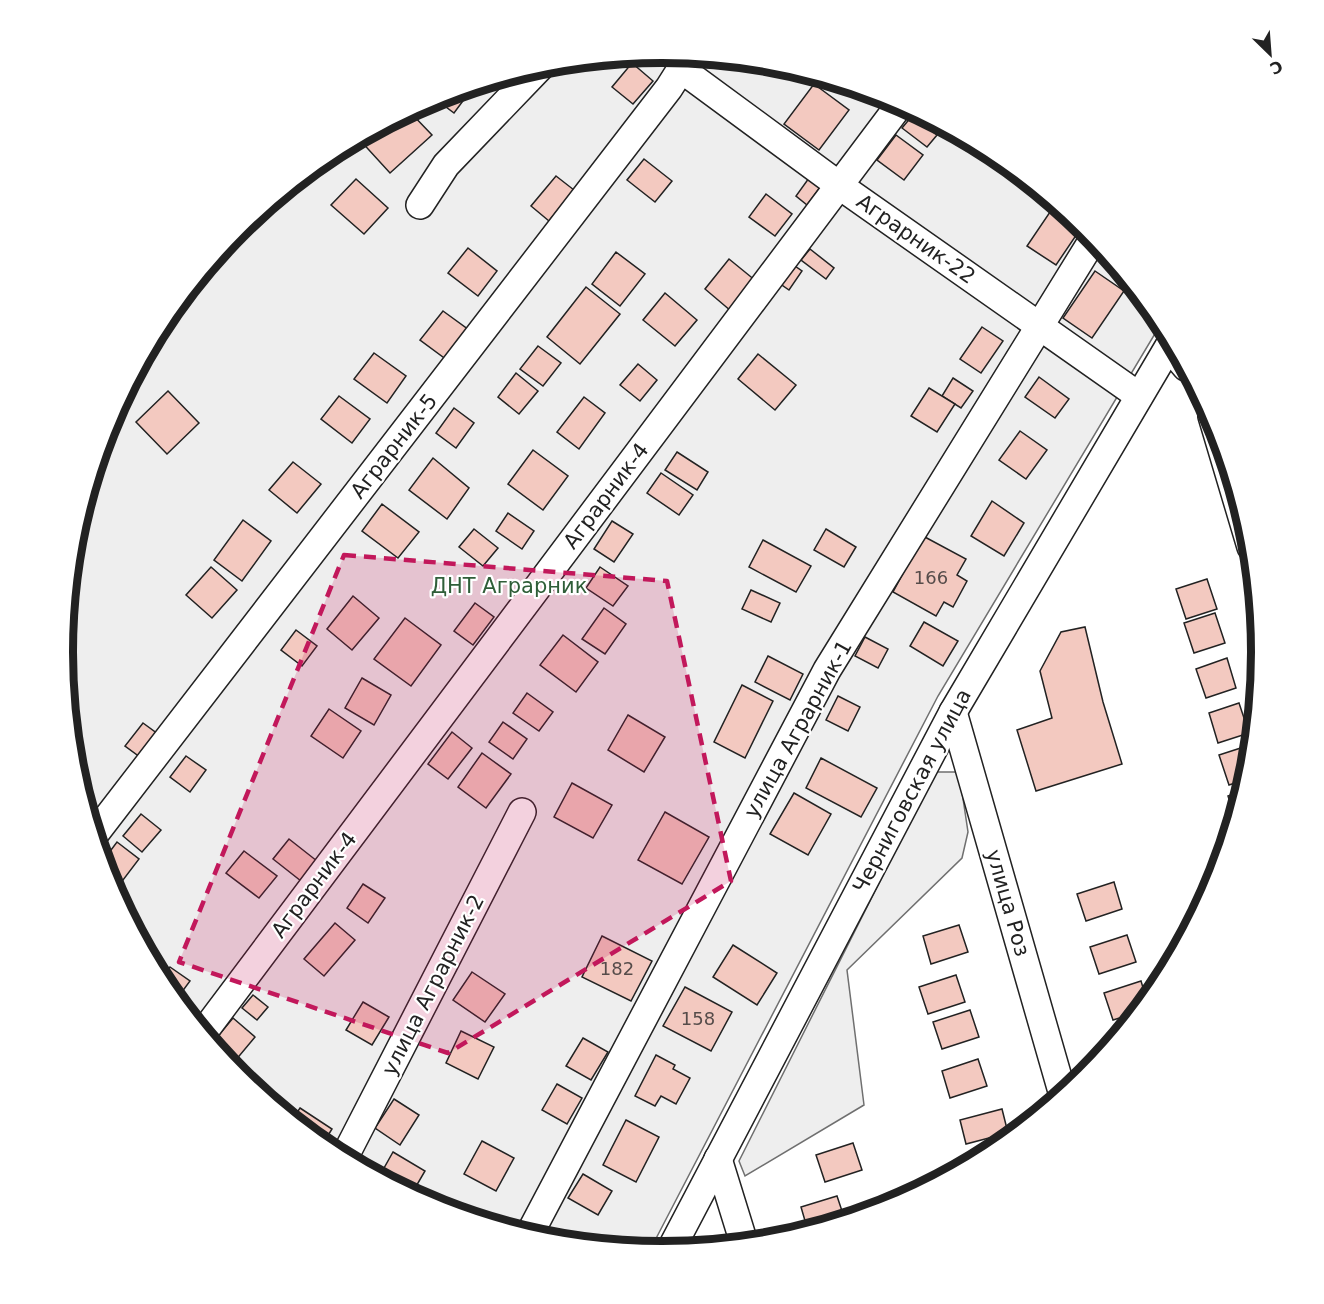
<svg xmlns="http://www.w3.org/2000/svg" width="1324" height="1304" font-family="'DejaVu Sans',sans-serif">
	<rect width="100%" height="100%" fill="#fff"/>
	<!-- green -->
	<g fill="#eee" stroke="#6f6f6f" stroke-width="1.5">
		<path d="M662 53 779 64 892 98 995 154 1086 228 1162 322 938 696 650 1250 545 1240 432 1206 329 1150 238 1076 163 985 108 881 74 769 63 652 74 535 108 422 164 319 238 228 329 153 433 98 545 64Z"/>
		<path d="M935 772H959L968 832 962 858 847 970 864 1105 745 1176 739 1161Z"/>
	</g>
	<!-- building -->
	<g fill="#f3c9c0" stroke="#222" stroke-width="1.5">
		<path d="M632 63 653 81 633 104 612 87Z"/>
		<path d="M814 84 849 110 819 150 784 124Z"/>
		<path d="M474 86 454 113 434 98Z"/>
		<path d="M873 93 892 98 884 109 870 97Z"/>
		<path d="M409 111 432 135 390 173 358 138Z"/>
		<path d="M912 116 937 135 927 147 902 128Z"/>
		<path d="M896 135 923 155 904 180 877 160Z"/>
		<path d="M644 159 672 181 655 202 627 180Z"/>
		<path d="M556 176 574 190 549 221 531 206Z"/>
		<path d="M809 178 821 186 807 205 796 196Z"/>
		<path d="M356 179 388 208 364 234 331 205Z"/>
		<path d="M766 194 792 214 775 236 749 217Z"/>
		<path d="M1050 212 1079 231 1056 265 1027 246Z"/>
		<path d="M468 248 497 271 478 296 448 273Z"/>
		<path d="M810 249 834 268 826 279 801 260Z"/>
		<path d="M616 252 645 274 620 306 592 284Z"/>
		<path d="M729 259 756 281 731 311 705 289Z"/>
		<path d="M792 264 802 271 789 290 779 283Z"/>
		<path d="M1095 271 1124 291 1092 338 1063 318Z"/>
		<path d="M586 287 620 314 580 364 547 337Z"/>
		<path d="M665 293 697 320 675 346 643 320Z"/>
		<path d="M443 311 469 330 447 360 420 340Z"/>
		<path d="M982 327 1003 341 981 373 960 359Z"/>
		<path d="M538 346 561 363 543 386 520 369Z"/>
		<path d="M374 353 406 376 387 403 354 379Z"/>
		<path d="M758 354 796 385 775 410 738 379Z"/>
		<path d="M638 364 657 380 640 401 620 385Z"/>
		<path d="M516 373 538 391 519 414 498 397Z"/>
		<path d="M1039 377 1069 399 1055 418 1025 397Z"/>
		<path d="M953 378 973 391 961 408 942 396Z"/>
		<path d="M929 388 955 404 937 432 911 416Z"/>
		<path d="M168 391 199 423 167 454 136 422Z"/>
		<path d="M339 396 370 419 352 443 321 419Z"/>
		<path d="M584 397 605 413 579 449 557 432Z"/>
		<path d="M454 408 474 423 456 448 436 433Z"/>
		<path d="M1020 431 1047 450 1026 479 999 460Z"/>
		<path d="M533 450 568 476 543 510 508 484Z"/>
		<path d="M677 452 708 472 697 490 665 470Z"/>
		<path d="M433 458 469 488 447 519 409 490Z"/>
		<path d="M293 462 321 484 297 513 269 490Z"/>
		<path d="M661 473 693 495 679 515 647 493Z"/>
		<path d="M992 501 1024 523 1004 556 971 536Z"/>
		<path d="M382 504 419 532 398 558 362 531Z"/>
		<path d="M508 513 534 531 522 549 496 531Z"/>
		<path d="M243 520 271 541 242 581 214 560Z"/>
		<path d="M612 521 633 534 614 562 594 549Z"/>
		<path d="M474 529 498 548 483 566 459 547Z"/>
		<path d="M826 529 856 547 844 567 814 550Z"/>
		<path d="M923 536 966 559 957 575 967 581 953 607 944 602 936 616 893 592Z"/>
		<path d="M763 540 811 566 796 592 749 567Z"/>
		<path d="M211 567 237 590 212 618 186 595Z"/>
		<path d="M600 567 628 586 613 606 586 588Z"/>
		<path d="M1207 579 1217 609 1186 619 1176 589Z"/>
		<path d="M751 590 780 603 771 622 742 609Z"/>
		<path d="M353 596 379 618 352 650 327 629Z"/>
		<path d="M475 603 494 617 473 645 454 631Z"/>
		<path d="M604 608 626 624 605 654 582 639Z"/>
		<path d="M1215 613 1225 643 1194 653 1184 623Z"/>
		<path d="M405 618 441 645 411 686 374 659Z"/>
		<path d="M924 622 958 641 943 666 910 646Z"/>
		<path d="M1085 627 1103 702 1122 764 1036 791 1017 730 1052 718 1040 671 1061 632Z"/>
		<path d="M296 630 317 646 302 666 281 650Z"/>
		<path d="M563 635 598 662 576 692 540 665Z"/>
		<path d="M865 637 888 649 878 668 855 656Z"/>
		<path d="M768 656 803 674 790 700 755 682Z"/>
		<path d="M1227 658 1236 688 1206 698 1196 669Z"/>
		<path d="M362 678 391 695 374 725 345 708Z"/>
		<path d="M742 685 773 701 745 758 714 742Z"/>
		<path d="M527 693 553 712 539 731 513 713Z"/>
		<path d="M838 696 860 707 848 731 826 720Z"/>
		<path d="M1239 703 1249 733 1218 743 1209 713Z"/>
		<path d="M329 709 361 731 343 758 311 736Z"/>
		<path d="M628 715 665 737 644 772 608 750Z"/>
		<path d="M503 722 527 739 513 759 489 742Z"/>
		<path d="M143 723 162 737 144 760 125 746Z"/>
		<path d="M452 732 472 748 448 779 428 764Z"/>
		<path d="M1250 745 1252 750 1247 779 1229 785 1219 755Z"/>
		<path d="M482 753 511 774 486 808 458 787Z"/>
		<path d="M186 756 206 770 190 792 170 777Z"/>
		<path d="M821 758 877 788 861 817 806 788Z"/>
		<path d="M572 783 612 805 593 838 554 817Z"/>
		<path d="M1243 791 1235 818 1228 796Z"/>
		<path d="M794 793 831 814 808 855 770 834Z"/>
		<path d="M665 812 709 837 682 884 638 860Z"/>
		<path d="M141 814 161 830 142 852 123 836Z"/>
		<path d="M289 839 317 861 301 881 273 859Z"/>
		<path d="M117 842 139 859 120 884 106 873 102 862Z"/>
		<path d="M244 851 277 876 259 898 226 873Z"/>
		<path d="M1114 882 1122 909 1086 921 1077 894Z"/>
		<path d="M363 884 385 898 368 923 347 908Z"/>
		<path d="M335 923 355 940 324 976 304 959Z"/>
		<path d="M959 925 968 952 931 964 923 936Z"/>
		<path d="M1127 935 1136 962 1099 974 1090 947Z"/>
		<path d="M602 936 652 961 631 1001 582 977Z"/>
		<path d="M733 945 777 973 757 1005 713 977Z"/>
		<path d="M170 967 190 981 176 1000 161 980Z"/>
		<path d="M472 972 505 994 485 1022 453 1000Z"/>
		<path d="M956 975 965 1002 928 1014 919 987Z"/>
		<path d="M1141 981 1147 1001 1139 1012 1113 1020 1104 993Z"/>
		<path d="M685 987 732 1012 711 1051 663 1026Z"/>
		<path d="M253 995 268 1007 257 1020 242 1008Z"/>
		<path d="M363 1002 389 1017 372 1045 346 1030Z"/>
		<path d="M970 1010 979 1037 942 1049 933 1022Z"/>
		<path d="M233 1018 255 1037 235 1061 213 1042Z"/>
		<path d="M461 1031 494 1047 478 1079 446 1063Z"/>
		<path d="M583 1038 608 1052 591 1080 566 1066Z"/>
		<path d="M656 1055 675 1065 673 1069 690 1078 676 1104 661 1096 655 1106 635 1096Z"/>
		<path d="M978 1059 987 1086 950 1098 942 1071Z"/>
		<path d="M557 1084 582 1098 567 1124 542 1110Z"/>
		<path d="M394 1099 419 1115 400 1145 375 1128Z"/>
		<path d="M300 1108 332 1129 322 1145 292 1120Z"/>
		<path d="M1002 1109 1008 1133 966 1144 960 1120Z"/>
		<path d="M626 1120 659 1137 636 1182 603 1165Z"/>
		<path d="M482 1141 514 1158 496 1191 464 1174Z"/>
		<path d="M853 1143 862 1170 825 1182 816 1155Z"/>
		<path d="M393 1152 425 1171 411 1195 379 1177Z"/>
		<path d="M583 1174 612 1191 598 1215 568 1198Z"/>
		<path d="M837 1196 845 1220 808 1231 801 1207Z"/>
	</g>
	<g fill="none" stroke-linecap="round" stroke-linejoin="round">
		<defs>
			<g id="minor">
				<path d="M420 205 446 165 542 65"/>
				<path d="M1169 347 1186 367"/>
				<path d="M1212 416 1251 547"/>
				<path d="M953 712 1063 1095"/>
				<path d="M94 835 669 88 681 69 840 186 1139 396"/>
				<path d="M203 1033 901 103"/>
				<path d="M344 1158 522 812"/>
				<path d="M718 1159 744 1243"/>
				<path d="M529 1235 827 670 1094 238"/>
				<path d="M670 1251 953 712 1172 341"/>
			</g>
		</defs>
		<!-- minor casing -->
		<use href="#minor" stroke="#222" stroke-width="30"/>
		<!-- minor -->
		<use href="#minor" stroke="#fff" stroke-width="27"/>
	</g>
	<!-- marked area -->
	<path fill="#c2185b" fill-opacity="0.2" stroke="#c2185b" stroke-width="4.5" stroke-dasharray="12 8" stroke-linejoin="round" d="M344 555 667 581 731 881 448 1053 179 962Z"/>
	<g text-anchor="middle" stroke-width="4.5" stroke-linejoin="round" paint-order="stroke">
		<!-- number labels -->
		<g font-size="18" fill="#564c4a">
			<text x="931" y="584">166</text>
			<text x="617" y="975">182</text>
			<text x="698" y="1025">158</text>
		</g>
		<!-- street labels -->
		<g font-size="21" fill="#222" stroke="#fff">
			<text transform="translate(916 239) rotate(35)" y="7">Аграрник-22</text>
			<text transform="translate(394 446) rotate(-52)" y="7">Аграрник-5</text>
			<text transform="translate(606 496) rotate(-53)" y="7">Аграрник-4</text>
			<text transform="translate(798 729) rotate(-61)" y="7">улица Аграрник-1</text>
			<text transform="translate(912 791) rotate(-62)" y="7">Черниговская улица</text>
			<text transform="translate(314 885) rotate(-53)" y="7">Аграрник-4</text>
			<text transform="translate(1008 903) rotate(74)" y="7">улица Роз</text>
			<text transform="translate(433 985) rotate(-63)" y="7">улица Аграрник-2</text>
		</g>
		<!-- park labels -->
		<g font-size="21" fill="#2f5e38" stroke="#fff">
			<text x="509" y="593">ДНТ Аграрник</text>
		</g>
	</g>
	<!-- crop -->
	<path d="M0 0H1324V1304H0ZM73 652a589 589 0 1 1 1178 0a589 589 0 1 1-1178 0Z" fill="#fff" fill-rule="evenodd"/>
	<path fill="none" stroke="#222" stroke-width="8" d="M73 652a589 589 0 1 1 1178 0a589 589 0 1 1-1178 0Z"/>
	<!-- north arrow -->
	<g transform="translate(1270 54) rotate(155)" stroke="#ffffff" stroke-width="4.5" paint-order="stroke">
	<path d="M0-4.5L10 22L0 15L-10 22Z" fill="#222222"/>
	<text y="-9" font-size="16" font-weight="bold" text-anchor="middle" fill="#222222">С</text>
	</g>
</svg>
